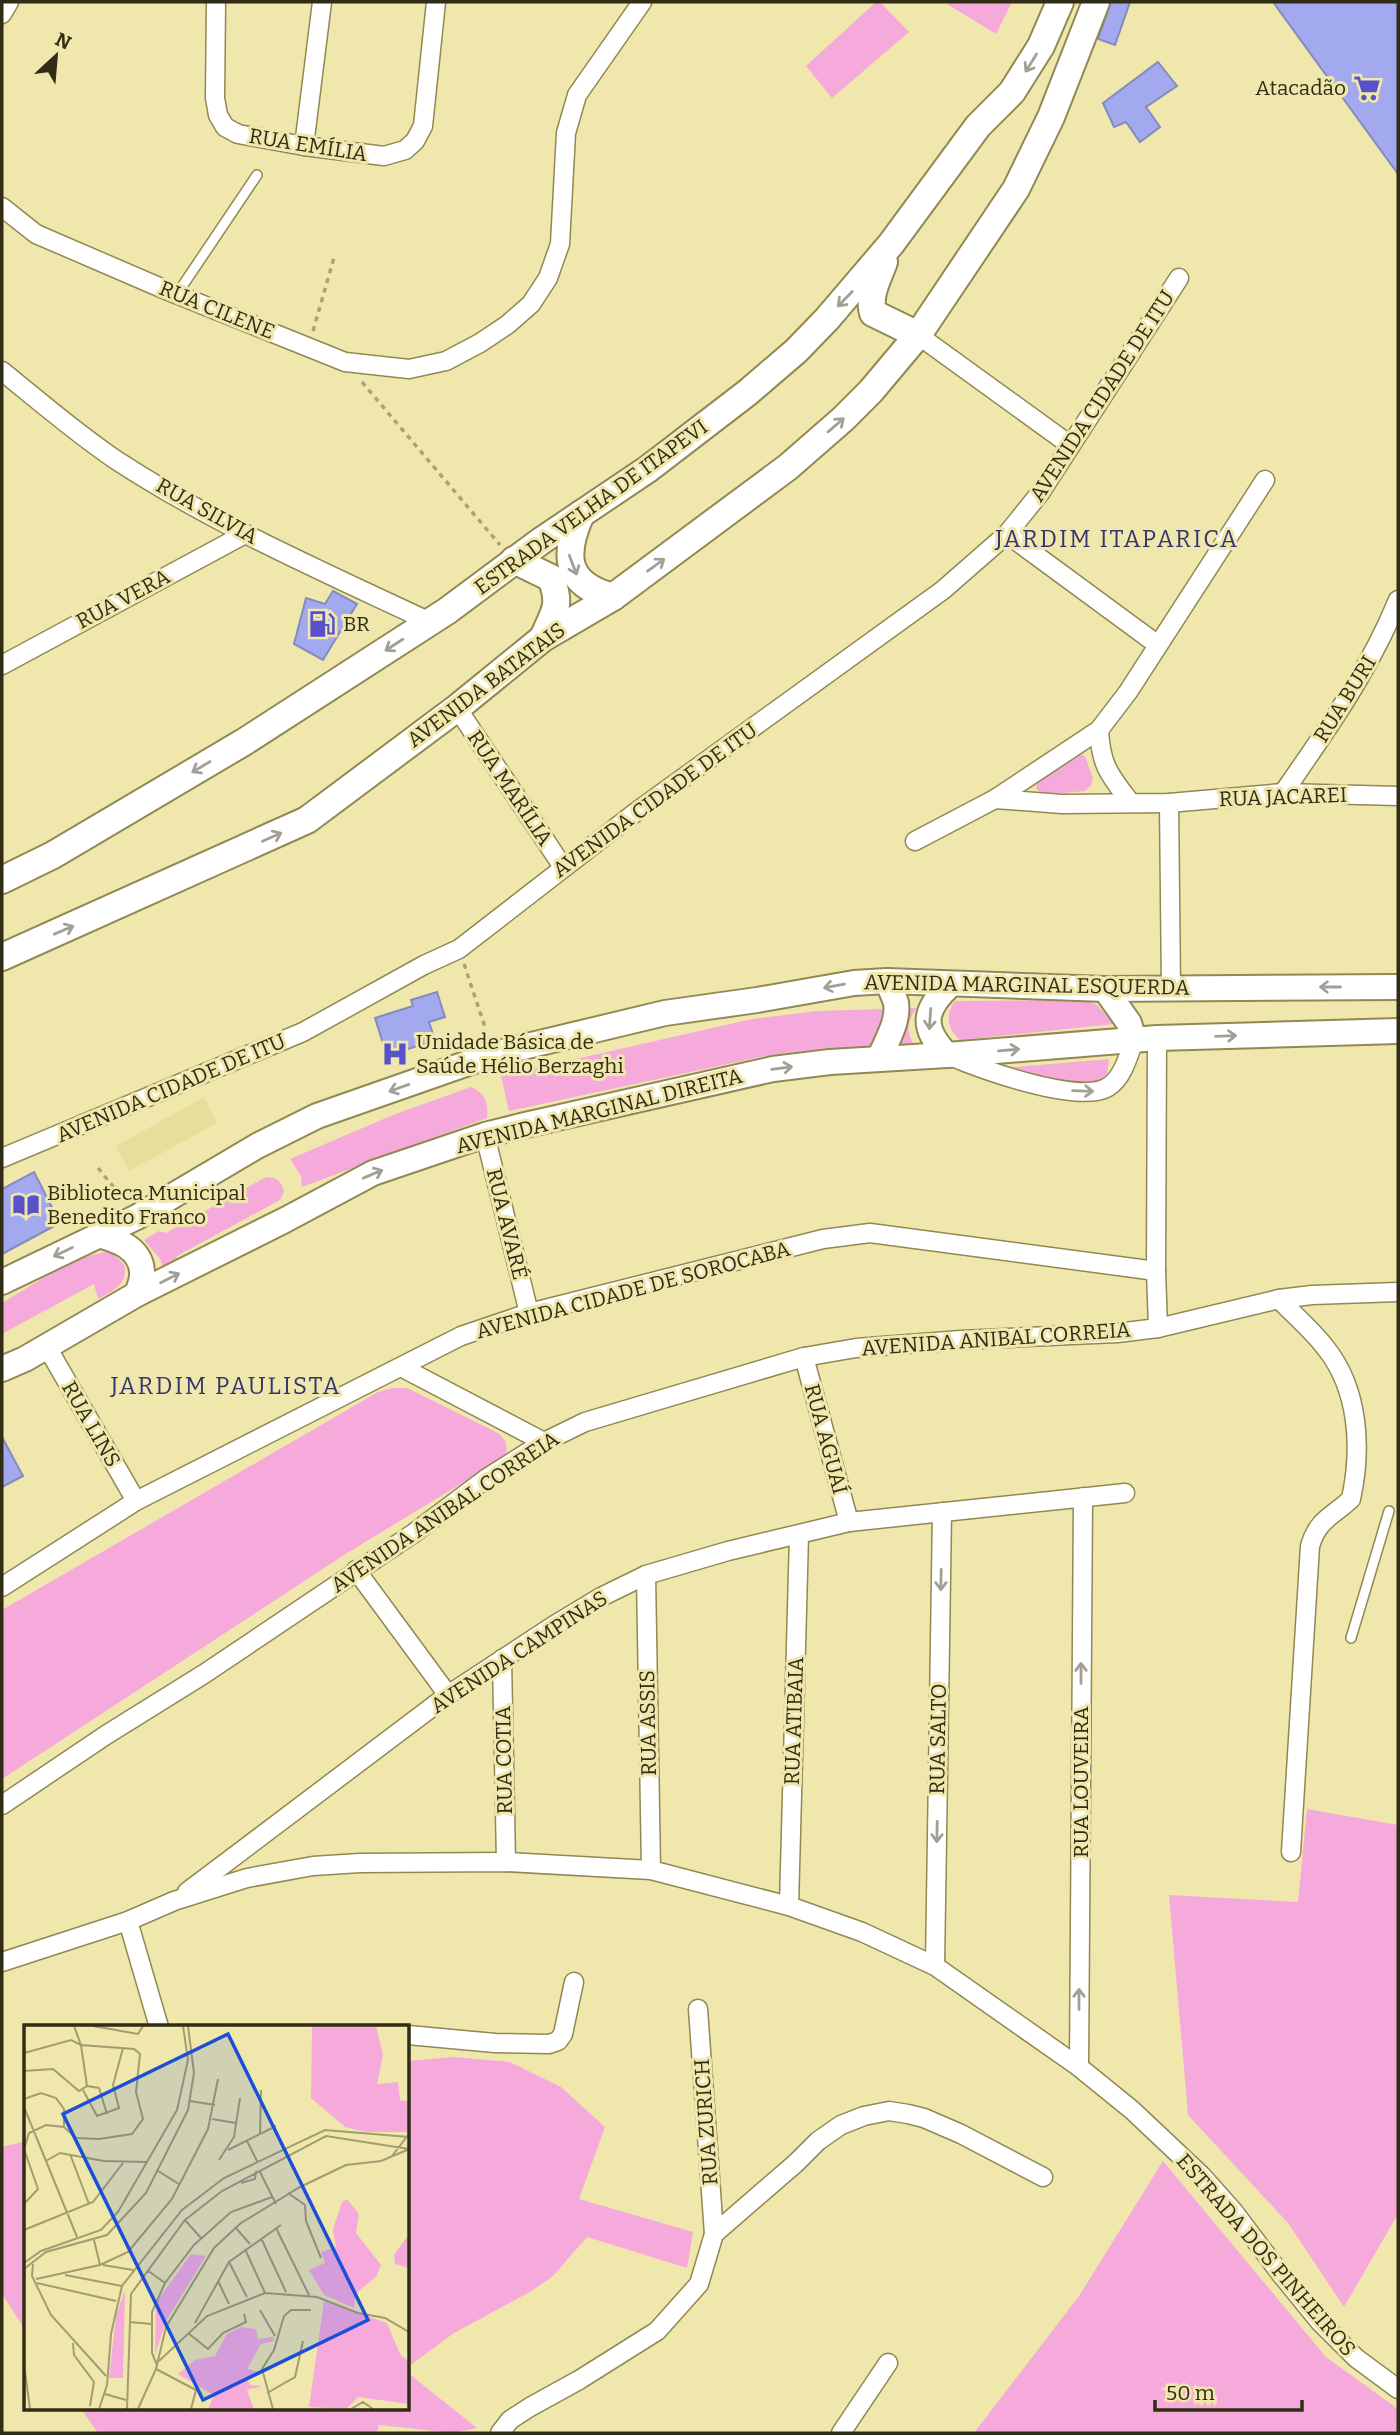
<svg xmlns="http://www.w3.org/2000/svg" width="1400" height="2435" font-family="Bitter,serif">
	<rect width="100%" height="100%" fill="#f0e7ad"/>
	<!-- built -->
	<path fill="#e8dd9b" d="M204 1097 217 1123 129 1171 116 1146Z"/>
	<!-- green -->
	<g fill="#f6aadc">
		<path d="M876 2H880L909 32 832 98 806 66Z"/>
		<path d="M949 2H1012L996 34 947 4Z"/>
		<path d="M1078 754 1085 756 1093 778 1091 785 1085 791 1043 795 1036 788 1038 781Z"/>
		<path d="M1085 1000 1097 1005 1114 1024 960 1040C947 1029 945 1014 955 1001Z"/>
		<path d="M916 1008C907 1023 905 1034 917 1048H828L765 1056 509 1111 501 1076 752 1019 817 1011Z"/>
		<path d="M1109 1059 1107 1074 1097 1085 1055 1081 1005 1068Z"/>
		<path d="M471 1087C485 1093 489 1103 487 1118L302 1187 301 1176 290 1159 393 1115Z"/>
		<path d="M266 1177C276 1177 282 1181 284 1192L280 1200 177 1256 175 1265 164 1271 160 1259 144 1240 159 1231 166 1233Z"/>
		<path d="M105 1252 113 1254 124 1264C129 1283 113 1292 98 1299L94 1284 2 1334V1303L73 1260Z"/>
		<path d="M392 1388H407L498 1433C506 1439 509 1447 505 1457L344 1555 2 1779V1610L378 1392Z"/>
		<path d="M1307 1809 1398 1825V2214L1344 2307 1288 2223 1188 2115 1169 1895 1298 1902Z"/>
		<path d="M454 2057 510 2062 561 2087 605 2127 579 2199 693 2232 687 2268 587 2237 553 2276 530 2292 454 2333 408 2367V2061Z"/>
		<path d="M26 2141V2331L2 2294V2147Z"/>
		<path d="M1163 2161 1326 2357 1398 2409V2433H974L1079 2296Z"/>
		<path d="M408 2373 477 2428 453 2433 379 2425 377 2433H98L81 2409H408Z"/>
	</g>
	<!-- building -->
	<g fill="#a3a9ee" stroke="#868abc" stroke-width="2">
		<path d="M1111 2H1130L1115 45 1098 39Z"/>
		<path d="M1273 2H1398V174Z"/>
		<path d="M1158 62 1177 86 1146 107 1160 127 1140 142 1126 122 1114 127 1103 103Z"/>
		<path d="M333 591 357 604 323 660 294 644 306 598 325 604Z"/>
		<path d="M437 992 445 1017 429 1022 435 1040 387 1056 375 1018 413 1006 411 1000Z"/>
		<path d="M34 1172 60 1223 2 1254V1189Z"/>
		<path d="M2 1437 23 1476 2 1487Z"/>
	</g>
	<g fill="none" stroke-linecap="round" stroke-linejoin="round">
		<defs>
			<g id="service">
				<path d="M177 294 257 175"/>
				<path d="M1351 1638 1389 1511"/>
			</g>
			<g id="minor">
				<path d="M216 2 215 98 218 115 225 127 238 134 304 146 384 156 405 150 415 141 423 126 436 2"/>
				<path d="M2 14 9 2"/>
				<path d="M304 146 322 2"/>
				<path d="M2 207 36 234 166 290 345 362 409 369 446 361 480 343 507 325 531 304 548 278 560 244 566 133 577 95 642 2"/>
				<path d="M918 335 1070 445"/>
				<path d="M2 371C39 401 76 433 116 460 214 524 324 572 430 622"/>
				<path d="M1007 534 1158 645"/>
				<path d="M2 665 245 534"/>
				<path d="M457 708 563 867"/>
				<path d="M1099 730C1101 766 1109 774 1130 802"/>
				<path d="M1283 793C1326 731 1369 671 1398 600"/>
				<path d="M995 799 1062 804 1169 803 1283 793 1398 796"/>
				<path d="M1169 803 1171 988"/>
				<path d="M915 841 995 799 1099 730 1128 692 1265 480"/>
				<path d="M1157 1038 1156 1271 1158 1328"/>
				<path d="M950 1056C981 1069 1079 1105 1108 1087 1123 1078 1129 1054 1134 1040"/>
				<path d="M485 1135 529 1313"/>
				<path d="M2 1158 303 1032 424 965 459 949 636 812 943 590 1007 534 1040 493 1179 278"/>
				<path d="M1279 1299C1294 1315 1312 1330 1325 1347 1359 1389 1362 1448 1351 1499 1332 1517 1318 1519 1310 1546L1291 1852"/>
				<path d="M47 1347 136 1501"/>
				<path d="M804 1357 849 1522"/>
				<path d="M401 1367 544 1442"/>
				<path d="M356 1570 448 1695"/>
				<path d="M646 1575 651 1870"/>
				<path d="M2 1587 136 1501 461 1336 529 1313 823 1239 870 1233 1156 1271"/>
				<path d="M502 1659 506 1862"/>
				<path d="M2 1805 106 1735 204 1674 414 1533 487 1478 544 1442 585 1422 804 1357 856 1348 961 1340 1117 1333 1158 1328 1279 1299 1312 1295 1398 1292"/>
				<path d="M187 1892 448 1695 553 1626 601 1597 646 1575 728 1551 849 1522 1125 1493"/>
				<path d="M789 1906 799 1535"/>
				<path d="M128 1921 159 2027"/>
				<path d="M2 1962 128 1921 174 1901 247 1878 313 1866 360 1863 506 1862 651 1870 789 1906 862 1932 935 1966 1079 2067 1132 2110 1202 2176 1234 2212 1280 2273 1320 2322 1356 2358 1398 2389"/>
				<path d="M935 1966 942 1512"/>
				<path d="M698 2009 714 2234"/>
				<path d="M408 2035 495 2043 549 2044 558 2041 563 2034 574 1982"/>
				<path d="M1079 2067 1083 1497"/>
				<path d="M500 2433 510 2420 530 2407 579 2380 657 2331 699 2284 714 2234 796 2163 818 2141 841 2125 864 2116 889 2111 908 2114 924 2118 961 2134 1043 2177"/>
				<path d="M841 2433 888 2363"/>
			</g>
			<g id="secondary">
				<path d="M1105 989 1129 1023 1134 1040"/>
				<path d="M947 1055C921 1028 923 1010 950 985"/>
				<path d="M879 1059C886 1042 899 1022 896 1003 894 996 890 988 887 981"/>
				<path d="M98 1235C117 1240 141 1248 142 1272 143 1279 139 1288 137 1294"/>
				<path d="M2 1282 137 1217 257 1146 317 1116 494 1054 665 1013 757 1000 854 983 887 981 1105 989 1398 987"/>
				<path d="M2 1369 25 1359 137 1294 285 1220 373 1173 485 1135 521 1126 773 1069 830 1062 947 1055 1157 1038 1398 1031"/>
			</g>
			<g id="primary">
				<path d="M884 262C878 278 868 296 873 313L918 335"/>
				<path d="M581 514C563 555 564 584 613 597"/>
				<path d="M514 560 551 578C562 606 554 612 543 638"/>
				<path d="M2 880 53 855 244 742 447 611 541 541 648 469 747 393 796 351 827 319 891 244 978 126 1012 92 1041 46 1060 2"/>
				<path d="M2 957 307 820 457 708 543 638 613 597 788 467 843 419 871 391 918 335 1016 189 1051 117 1096 2"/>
			</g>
		</defs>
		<!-- service casing -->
		<use href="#service" stroke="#918852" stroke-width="12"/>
		<!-- minor casing -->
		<use href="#minor" stroke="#918852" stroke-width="21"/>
		<!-- secondary casing -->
		<use href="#secondary" stroke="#918852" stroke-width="28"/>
		<!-- primary casing -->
		<use href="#primary" stroke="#918852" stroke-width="30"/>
		<!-- path -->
		<g stroke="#aba376" stroke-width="3.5" stroke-dasharray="5 5" stroke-linecap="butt">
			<path d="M313 331 335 254"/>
			<path d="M362 382 500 545"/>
			<path d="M464 964 487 1033"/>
			<path d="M98 1168 125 1201"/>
		</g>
		<!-- service -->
		<use href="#service" stroke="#fff" stroke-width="9"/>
		<!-- minor -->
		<use href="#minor" stroke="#fff" stroke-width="18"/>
		<!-- secondary -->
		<use href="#secondary" stroke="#fff" stroke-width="24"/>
		<!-- primary -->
		<use href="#primary" stroke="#fff" stroke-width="26"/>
	</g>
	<!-- one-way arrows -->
	<defs><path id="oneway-shaft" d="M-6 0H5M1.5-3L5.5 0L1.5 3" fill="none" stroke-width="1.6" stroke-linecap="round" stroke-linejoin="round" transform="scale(1.75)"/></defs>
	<g stroke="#a2a096">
		<use href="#oneway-shaft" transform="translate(1031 63) rotate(122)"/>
		<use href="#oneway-shaft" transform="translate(845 299) rotate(134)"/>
		<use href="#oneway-shaft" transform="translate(836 425) rotate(-41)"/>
		<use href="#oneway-shaft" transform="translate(573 565) rotate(69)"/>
		<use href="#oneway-shaft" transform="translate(656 565) rotate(-36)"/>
		<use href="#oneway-shaft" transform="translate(394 645) rotate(147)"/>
		<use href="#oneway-shaft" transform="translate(201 767) rotate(149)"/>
		<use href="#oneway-shaft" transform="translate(272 837) rotate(-24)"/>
		<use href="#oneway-shaft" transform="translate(64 930) rotate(-23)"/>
		<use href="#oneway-shaft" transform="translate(834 986) rotate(170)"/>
		<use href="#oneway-shaft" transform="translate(1330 987) rotate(180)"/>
		<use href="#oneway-shaft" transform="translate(930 1019) rotate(94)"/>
		<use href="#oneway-shaft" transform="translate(1226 1036) rotate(-2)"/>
		<use href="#oneway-shaft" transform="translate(1009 1050) rotate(-5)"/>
		<use href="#oneway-shaft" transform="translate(782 1068) rotate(-8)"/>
		<use href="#oneway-shaft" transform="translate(399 1088) rotate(160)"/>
		<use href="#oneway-shaft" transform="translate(1083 1091) rotate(2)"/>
		<use href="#oneway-shaft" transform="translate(373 1174) rotate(-23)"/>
		<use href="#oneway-shaft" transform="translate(63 1252) rotate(154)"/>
		<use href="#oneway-shaft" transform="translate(170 1278) rotate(-27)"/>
		<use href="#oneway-shaft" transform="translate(941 1580) rotate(91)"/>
		<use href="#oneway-shaft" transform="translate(1081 1673) rotate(-90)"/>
		<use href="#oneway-shaft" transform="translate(937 1832) rotate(91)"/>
		<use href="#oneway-shaft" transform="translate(1079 1999) rotate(-90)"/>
	</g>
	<!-- icons -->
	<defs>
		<symbol id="supermarket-bare" viewBox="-9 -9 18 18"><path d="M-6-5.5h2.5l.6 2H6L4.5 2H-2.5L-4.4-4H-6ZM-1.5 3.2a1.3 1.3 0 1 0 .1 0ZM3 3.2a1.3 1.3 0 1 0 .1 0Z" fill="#5752c9" stroke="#f0e7ad" stroke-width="2.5" paint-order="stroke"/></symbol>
		<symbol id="fuel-bare" viewBox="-9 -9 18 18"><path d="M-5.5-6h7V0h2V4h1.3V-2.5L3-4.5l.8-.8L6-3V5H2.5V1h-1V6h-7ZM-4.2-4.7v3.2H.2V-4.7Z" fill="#5752c9" stroke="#f0e7ad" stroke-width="2.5" paint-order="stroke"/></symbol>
		<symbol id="hospital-bare" viewBox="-9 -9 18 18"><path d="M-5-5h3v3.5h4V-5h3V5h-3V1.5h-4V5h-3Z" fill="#5752c9" stroke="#f0e7ad" stroke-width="2.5" paint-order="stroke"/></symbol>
		<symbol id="library-bare" viewBox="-9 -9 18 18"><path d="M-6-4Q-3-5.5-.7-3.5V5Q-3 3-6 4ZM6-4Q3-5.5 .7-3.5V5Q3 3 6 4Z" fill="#5752c9" stroke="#f0e7ad" stroke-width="2.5" paint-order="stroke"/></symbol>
	</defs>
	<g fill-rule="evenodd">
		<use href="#supermarket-bare" x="1348" y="69" width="38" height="38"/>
		<use href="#fuel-bare" x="303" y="605" width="38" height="38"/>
		<use href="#hospital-bare" x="376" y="1035" width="38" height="38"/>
		<use href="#library-bare" x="7" y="1186" width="38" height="38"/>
	</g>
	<g text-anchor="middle" stroke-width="6" stroke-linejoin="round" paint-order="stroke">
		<!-- poi labels -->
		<g font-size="21" fill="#302c15" stroke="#f0e7ad" text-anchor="start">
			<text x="1346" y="95" text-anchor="end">Atacadão</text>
			<text x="343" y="631">BR</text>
			<text x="416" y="1049">Unidade Básica de<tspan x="416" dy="24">Saúde Hélio Berzaghi</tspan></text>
			<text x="47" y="1200">Biblioteca Municipal<tspan x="47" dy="24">Benedito Franco</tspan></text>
		</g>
		<!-- street labels -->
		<g font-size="21" fill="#302c15" stroke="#f0e7ad">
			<text transform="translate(308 145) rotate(9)" y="7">RUA EMÍLIA</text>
			<text transform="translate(217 310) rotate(22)" y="7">RUA CILENE</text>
			<text transform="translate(1102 396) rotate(-57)" y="7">AVENIDA CIDADE DE ITU</text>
			<text transform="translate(591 507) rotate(-36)" y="7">ESTRADA VELHA DE ITAPEVI</text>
			<text transform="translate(207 511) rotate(29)" y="7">RUA SILVIA</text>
			<text transform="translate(123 599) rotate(-28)" y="7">RUA VERA</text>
			<text transform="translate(486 685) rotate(-37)" y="7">AVENIDA BATATAIS</text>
			<text transform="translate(1345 699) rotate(-58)" y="7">RUA BURI</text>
			<text transform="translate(510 788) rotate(56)" y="7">RUA MARÍLIA</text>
			<text transform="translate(1283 797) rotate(-2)" y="7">RUA JACAREI</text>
			<text transform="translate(655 800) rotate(-36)" y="7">AVENIDA CIDADE DE ITU</text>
			<text transform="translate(1027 985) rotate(1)" y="7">AVENIDA MARGINAL ESQUERDA</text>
			<text transform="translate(171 1088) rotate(-23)" y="7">AVENIDA CIDADE DE ITU</text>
			<text transform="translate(599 1111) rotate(-14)" y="7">AVENIDA MARGINAL DIREITA</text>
			<text transform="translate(507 1224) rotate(76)" y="7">RUA AVARÉ</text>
			<text transform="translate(633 1290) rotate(-15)" y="7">AVENIDA CIDADE DE SOROCABA</text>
			<text transform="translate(996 1339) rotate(-4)" y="7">AVENIDA ANIBAL CORREIA</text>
			<text transform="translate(91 1424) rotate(60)" y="7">RUA LINS</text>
			<text transform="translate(826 1439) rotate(75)" y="7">RUA AGUAÍ</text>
			<text transform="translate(445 1512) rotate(-34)" y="7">AVENIDA ANIBAL CORREIA</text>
			<text transform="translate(519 1652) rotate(-33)" y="7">AVENIDA CAMPINAS</text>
			<text transform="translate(794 1721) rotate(-88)" y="7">RUA ATIBAIA</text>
			<text transform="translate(648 1723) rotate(-91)" y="7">RUA ASSIS</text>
			<text transform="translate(938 1739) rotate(-89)" y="7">RUA SALTO</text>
			<text transform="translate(504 1760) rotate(-91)" y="7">RUA COTIA</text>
			<text transform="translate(1081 1782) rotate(-90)" y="7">RUA LOUVEIRA</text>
			<text transform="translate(706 2122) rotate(-94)" y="7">RUA ZURICH</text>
			<text transform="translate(1266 2255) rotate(49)" y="7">ESTRADA DOS PINHEIROS</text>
		</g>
		<!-- quarter labels -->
		<g font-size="24" letter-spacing="2" fill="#34346f" stroke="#f0e7ad">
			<text x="1117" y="547">JARDIM ITAPARICA</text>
			<text x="226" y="1394">JARDIM PAULISTA</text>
		</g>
	</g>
	<!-- overview -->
	<g transform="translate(24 2025)">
		<rect width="385" height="385" fill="#f0e7ad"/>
		<path d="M288 1H352L359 30 353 59 374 57 376 75 385 76V107H342L321 102 287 73ZM323 174 335 189 332 208 357 240 352 252 331 269 330 283 300 270 285 245 301 238 297 227 312 222 309 204 318 177ZM385 209V243L371 239 370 230ZM167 229 182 231 142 296 131 330 132 278ZM101 265 99 353H85L92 291ZM300 276 363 298 376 329 385 337V379L334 372 322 384 285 382ZM217 302 232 304 234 314 249 312 250 316 237 319 223 344 235 347 223 353 226 360 238 361 223 365 230 384H184L190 370 154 349 171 335 191 331 203 309Z" fill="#f6aadc"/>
		<path fill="none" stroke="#a39c70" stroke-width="2" d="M69 1 114 9 119 1M0 28 47 15 57 20 63 61 55 66 29 44 0 46M63 61 75 63 83 89M59 65 73 91 95 83 89 60 99 23M0 74 17 68 32 73 40 84V102M166 76 191 80M0 82 53 212M188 94 212 98M236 109 237 65M223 116 234 138M0 124 5 108 22 100 40 102 52 113 75 114 108 109 119 94 112 67 116 29 110 24 57 20 50 1M0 124 14 164 0 179M204 125 252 101M46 129 65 179M368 131 385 109M195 135 210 112 216 73M22 136 36 128 80 136 123 137M134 146 155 159M236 147 252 179M217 158 231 154 232 146M264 168 281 180 282 196 297 233M161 195 177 213M211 202 226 219M252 203 285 270M0 205 69 177 99 138M237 213 262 267M70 215 76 240M221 224 241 268M205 237 223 272M0 238 17 226 77 205 94 187 153 85 164 35 159 1M9 239 8 251 27 290 82 351M79 240 109 245M0 244 22 227 83 210 122 168 164 85 170 48 164 1M123 245 141 258M41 250 98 261M12 254 76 240 104 227 148 174 184 104 194 54M194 256 205 279M13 258 92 276M236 285 251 311M105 297 128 299M171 298 205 237 257 200M164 308 184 324 199 308 222 297 220 289M49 318 50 330 70 357 66 381M135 336 183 291 241 268 293 272 334 288 361 293 385 307M0 339 6 384M133 340 128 328V287L141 258 170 220 207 187 248 172M132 344 172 365 167 384M243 368 271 352 279 316M81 369 102 375M75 384 83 360 87 309 98 261 158 185 200 153 301 105 385 112M103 384 107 269 161 195 198 166 302 111 385 124M114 384 132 344 142 302 190 223 217 198 276 162 322 140 357 136 383 125M249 384 238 344 250 325 260 291 267 285H287M327 384 339 377 349 384"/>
		<path fill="#1d4ed8" fill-opacity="0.15" stroke="#1d4ed8" stroke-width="3.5" d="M204 9 344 295 179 375 39 89Z"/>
		<rect width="385" height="385" fill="none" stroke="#302c15" stroke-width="3.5"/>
	</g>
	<!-- border -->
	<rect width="1400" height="2435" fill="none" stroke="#302c15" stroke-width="7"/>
	<!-- north arrow -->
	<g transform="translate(56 56) rotate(26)" stroke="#f0e7ad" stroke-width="5" paint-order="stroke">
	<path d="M0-5L12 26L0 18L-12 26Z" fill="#302c15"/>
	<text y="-10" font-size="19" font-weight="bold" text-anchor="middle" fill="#302c15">N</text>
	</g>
	<!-- scale -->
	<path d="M1155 2400v10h147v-10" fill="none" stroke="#302c15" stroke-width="3.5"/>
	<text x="1166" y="2400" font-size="21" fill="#302c15" stroke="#f0e7ad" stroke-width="5" paint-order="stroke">50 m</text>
</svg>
